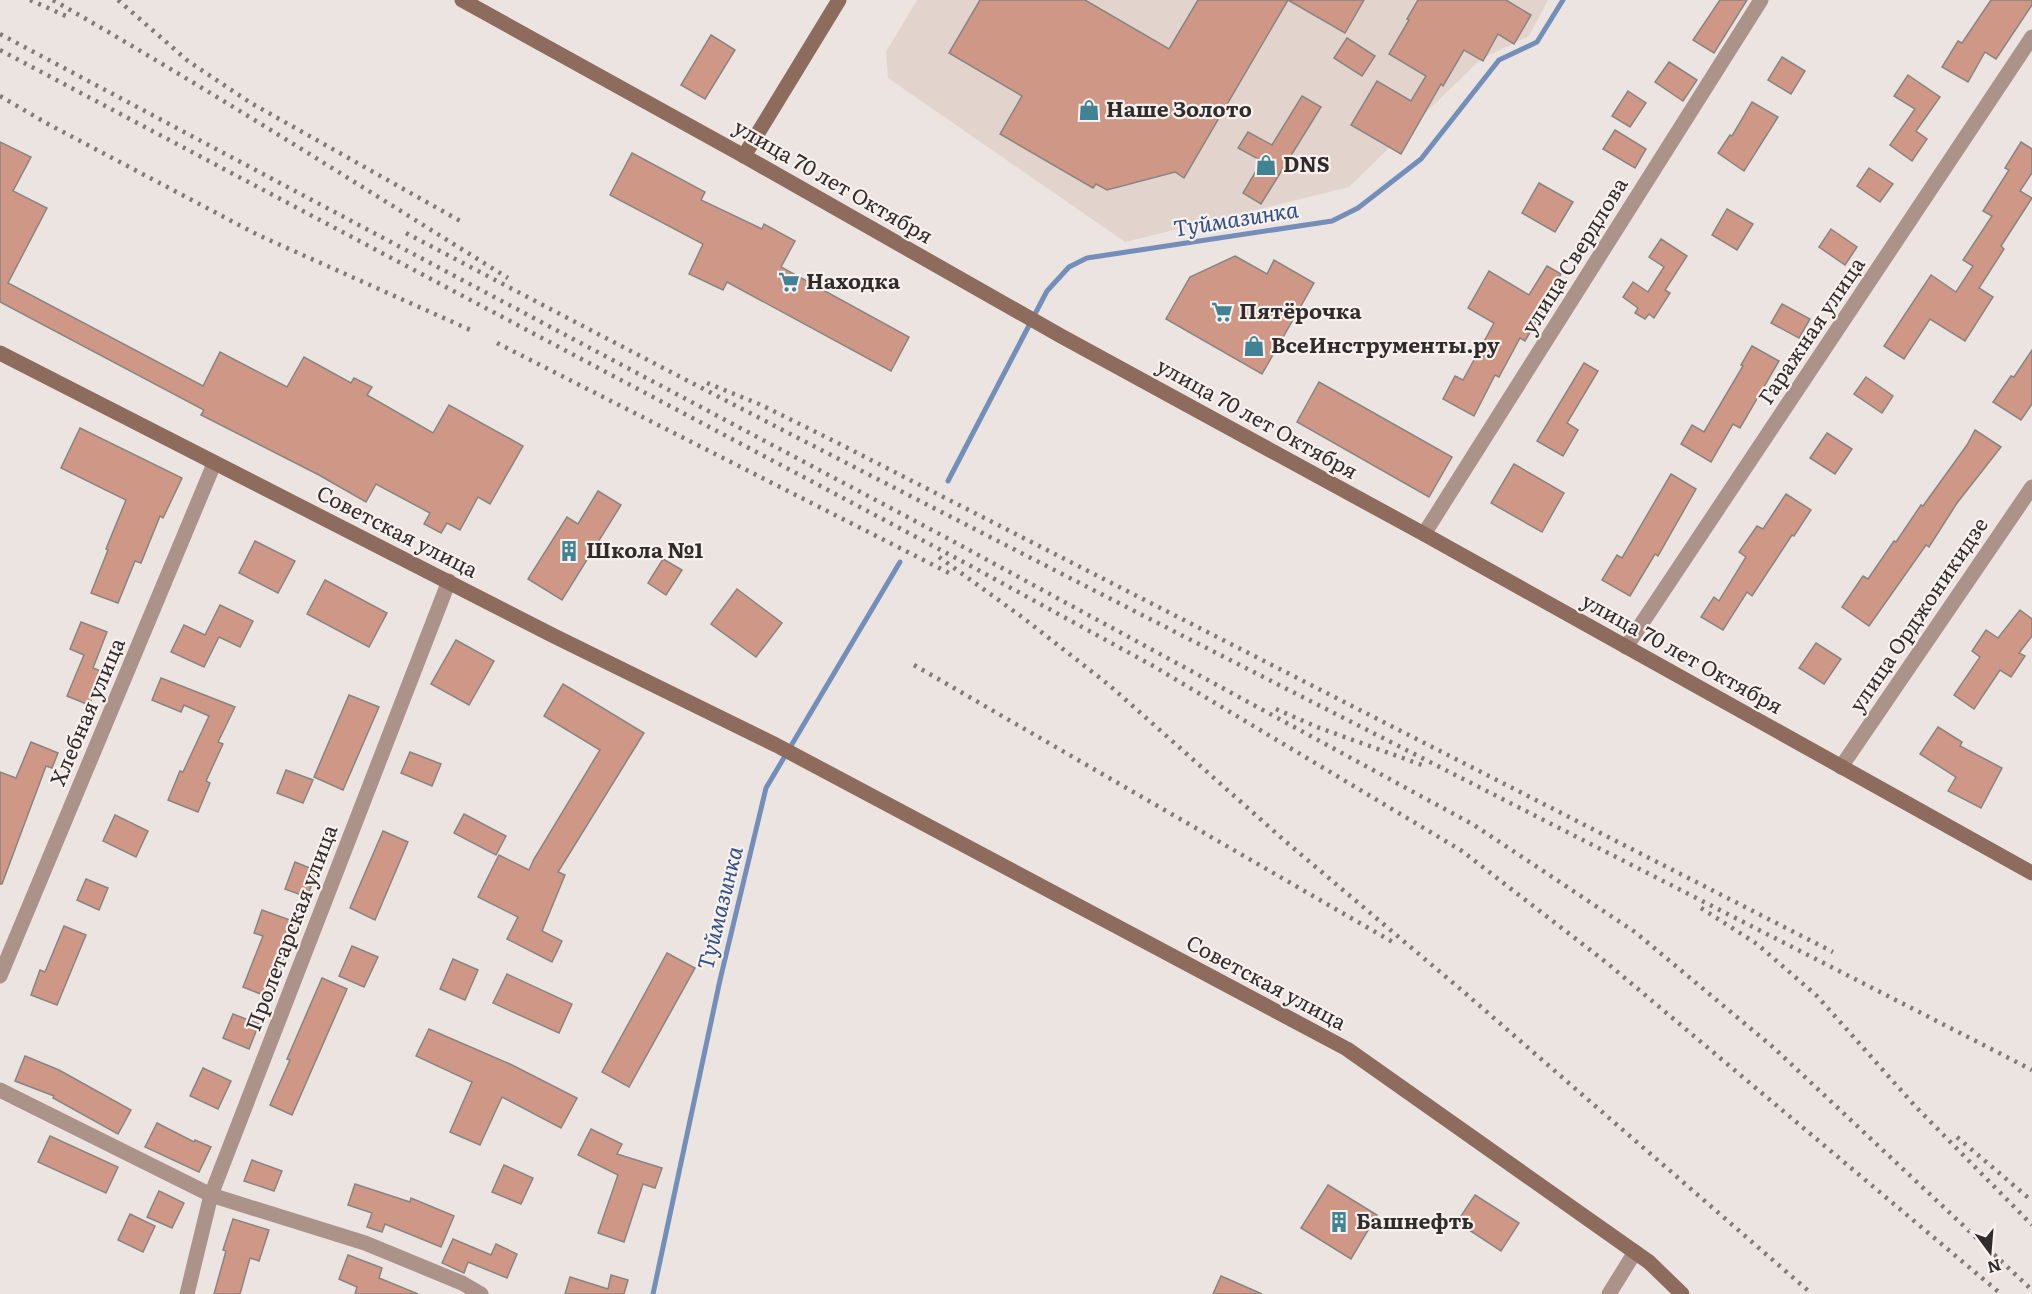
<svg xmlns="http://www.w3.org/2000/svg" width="2032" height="1294" font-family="Literata,serif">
	<rect width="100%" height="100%" fill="#ebe4e1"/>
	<!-- built -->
	<path fill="#e2d4cd" d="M917 0H1548L1529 36 1481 59 1349 187 1125 242 888 78 886 52Z"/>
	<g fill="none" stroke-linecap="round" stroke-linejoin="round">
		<!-- stream -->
		<g stroke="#738eb9" stroke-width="5">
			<path d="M948 481 1047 291 1069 267 1087 258 1332 221 1358 208 1421 159 1499 60 1537 42 1563 0"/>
			<path d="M653 1294 720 980 766 788 900 562"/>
		</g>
	</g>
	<!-- building -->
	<g fill="#cf9786" stroke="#8a8481" stroke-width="1.5">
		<path d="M980 0H1085L1169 49 1198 0H1364L1345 33 1288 0 1184 178 1175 172 1107 190 1096 184 1093 188 1000 134 1022 96 949 53Z"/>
		<path d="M1418 0H1506L1531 15 1514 44 1498 34 1483 61 1464 50 1443 86 1441 84 1401 154 1351 125 1377 81 1411 101 1426 76 1389 54 1409 20 1407 19Z"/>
		<path d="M1720 0H1747L1714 53 1693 40Z"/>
		<path d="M1991 0H2032V5L1996 59 1985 52 1968 82 1942 67 1958 41 1962 43Z"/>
		<path d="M711 35 735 50 705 99 681 85Z"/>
		<path d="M1347 38 1375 56 1362 76 1334 58Z"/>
		<path d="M1782 57 1805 71 1791 94 1768 80Z"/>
		<path d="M1669 62 1697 80 1683 101 1655 82Z"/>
		<path d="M1908 75 1940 97 1916 131 1927 139 1912 161 1890 145 1915 109 1894 96Z"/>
		<path d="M1628 91 1646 103 1630 127 1612 116Z"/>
		<path d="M1302 96 1321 107 1261 204 1243 193 1262 161 1238 148 1248 132 1272 145Z"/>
		<path d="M1752 102 1778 117 1744 171 1718 153 1730 135 1732 136Z"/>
		<path d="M1615 130 1646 149 1635 168 1603 149Z"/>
		<path d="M0 142 31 157 13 191 47 208 8 283 203 386 220 352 287 387 304 357 351 383 354 378 372 387 367 395 433 433 449 405 523 446 490 504 478 497 460 530 447 523 441 533 424 524 430 513 376 484 366 502 319 475 201 415 204 410 0 302Z"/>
		<path d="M2021 142 2032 149V173L2020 191 2032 198 2001 246 2004 249 1979 288 1993 297 1965 341 1930 319 1904 359 1884 346 1931 275 1956 292 1973 266 1963 260 1992 216 1983 211 2009 170 2005 168Z"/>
		<path d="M632 153 705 192 701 200 762 229 764 224 795 241 781 267 909 337 891 371 727 282 723 290 689 274 703 244 610 195Z"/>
		<path d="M1869 168 1893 184 1880 202 1857 186Z"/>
		<path d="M1539 183 1573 202 1555 232 1522 213Z"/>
		<path d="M1727 209 1753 224 1737 250 1712 235Z"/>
		<path d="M1831 229 1857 247 1845 265 1819 247Z"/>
		<path d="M1661 239 1687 256 1665 290 1670 293 1654 318 1649 314 1645 319 1635 313 1638 308 1623 297 1633 282 1648 292 1664 267 1649 257Z"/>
		<path d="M1235 256 1267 274 1274 260 1314 283 1262 374 1166 319 1190 277Z"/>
		<path d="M1547 266 1561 274 1544 303 1546 305 1525 341 1520 338 1499 377 1495 375 1474 416 1443 399 1455 376 1463 380 1494 323 1468 308 1489 271 1529 295Z"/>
		<path d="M1782 304 1810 319 1799 338 1771 323Z"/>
		<path d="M1752 346 1779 361 1740 428 1733 424 1711 462 1681 444 1692 425 1704 432 1743 366 1741 365Z"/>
		<path d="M2032 350V404L2021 420 1993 402 2011 376 2014 377Z"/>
		<path d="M1584 363 1598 371 1567 423 1578 430 1563 456 1537 441Z"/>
		<path d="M1866 377 1893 396 1882 413 1854 394Z"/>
		<path d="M1319 382 1452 457 1429 497 1297 422Z"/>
		<path d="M80 428 182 478 163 518 160 516 141 563 135 561 118 603 91 593 108 550 106 549 126 500 61 468Z"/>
		<path d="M1975 430 2001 447 1957 503 1929 547 1926 545 1869 626 1842 607 1863 576 1868 579 1894 541 1896 542 1921 505 1923 506 1967 445Z"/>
		<path d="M1827 433 1852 449 1835 474 1810 458Z"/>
		<path d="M1514 464 1564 493 1542 532 1491 503Z"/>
		<path d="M1671 474 1696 489 1658 556 1655 554 1630 596 1602 580 1617 555 1622 558Z"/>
		<path d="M598 491 621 505 562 600 528 579 567 517 578 524Z"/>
		<path d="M1786 494 1811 510 1794 536 1792 535 1752 596 1747 592 1723 630 1701 617 1714 597 1719 601 1746 557 1739 552 1757 526 1763 529Z"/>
		<path d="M255 541 295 561 278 593 239 573Z"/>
		<path d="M663 559 682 570 666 595 648 583Z"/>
		<path d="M325 580 387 613 369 647 307 614Z"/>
		<path d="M737 589 782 623 756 657 711 624Z"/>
		<path d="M220 605 253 621 240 647 219 637 204 667 171 652 184 625 205 635Z"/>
		<path d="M2020 610 2032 619V636L2019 653 2025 656 2011 677 2000 670 1974 709 1954 695 1980 657 1972 651 1986 630 1998 638Z"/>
		<path d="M81 622 107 632 93 668 103 672 89 705 67 696 84 655 70 649Z"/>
		<path d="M456 640 494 661 469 705 431 684Z"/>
		<path d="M1816 643 1841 659 1824 684 1799 668Z"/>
		<path d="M161 678 235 707 218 742 223 744 206 781 210 783 198 812 168 800 180 771 183 772 209 716 184 705 181 712 152 700Z"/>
		<path d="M563 684 644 733 558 872 565 875 542 931 562 941 552 962 507 939 518 917 478 897 499 855 529 870 534 859 600 750 544 716Z"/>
		<path d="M349 695 379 707 343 790 314 777Z"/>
		<path d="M1938 727 1962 742 1960 746 2002 768 1981 808 1948 791 1956 777 1920 754Z"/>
		<path d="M31 742 58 753 52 768 46 766 2 884H0V772L16 778Z"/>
		<path d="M410 752 441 764 432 786 401 773Z"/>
		<path d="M286 770 313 780 303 803 277 793Z"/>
		<path d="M464 814 506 836 496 855 454 833Z"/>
		<path d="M115 815 148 831 136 857 103 841Z"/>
		<path d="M383 831 408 842 375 920 350 908Z"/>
		<path d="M295 862 317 871 307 897 285 889Z"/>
		<path d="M86 879 108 888 99 910 77 900Z"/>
		<path d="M262 910 298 923 268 997 243 987 263 936 254 933Z"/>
		<path d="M64 926 86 935 57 1005 31 995 40 970 45 972Z"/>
		<path d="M352 946 378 957 364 987 339 976Z"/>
		<path d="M667 953 695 968 629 1087 602 1072Z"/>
		<path d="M453 959 478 970 465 1000 440 989Z"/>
		<path d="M507 974 572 1004 559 1033 493 1003Z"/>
		<path d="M322 978 347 989 292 1115 270 1105 290 1060 287 1059Z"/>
		<path d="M233 1014 259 1024 249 1049 223 1038Z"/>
		<path d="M429 1029 510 1064 577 1098 561 1128 502 1097 480 1145 450 1132 472 1082 416 1056Z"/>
		<path d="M25 1056 59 1070 131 1110 118 1134 53 1098 54 1096 15 1081Z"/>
		<path d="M203 1068 231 1081 218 1109 190 1096Z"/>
		<path d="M157 1123 194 1142 195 1140 211 1147 199 1172 145 1147Z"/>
		<path d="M591 1129 622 1144 617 1154 662 1168 655 1188 643 1184 624 1242 598 1233 618 1175 578 1155Z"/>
		<path d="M50 1136 118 1167 106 1193 38 1162Z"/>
		<path d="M252 1160 282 1171 274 1191 244 1181Z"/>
		<path d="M504 1165 533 1178 521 1204 492 1192Z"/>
		<path d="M355 1184 410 1202 411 1198 454 1216 441 1247 385 1224 382 1232 367 1227 372 1213 348 1205Z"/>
		<path d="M1328 1185 1377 1215 1351 1259 1301 1228Z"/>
		<path d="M159 1191 184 1203 172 1228 147 1217Z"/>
		<path d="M1475 1195 1519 1223 1501 1251 1457 1222Z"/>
		<path d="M130 1214 155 1226 143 1252 118 1240Z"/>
		<path d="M233 1219 269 1230 259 1261 250 1258 240 1294H214L226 1251 223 1250Z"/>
		<path d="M453 1239 491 1255 496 1244 517 1254 507 1278 468 1262 464 1273 442 1263Z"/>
		<path d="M348 1255 382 1268 379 1278 418 1294H355L357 1287 339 1279Z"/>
		<path d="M611 1275 628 1280 624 1294H565L570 1277 608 1289Z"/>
		<path d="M1221 1276 1262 1294H1213Z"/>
	</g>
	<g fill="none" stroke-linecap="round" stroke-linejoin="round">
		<!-- street -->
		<g stroke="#ab9389" stroke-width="15">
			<path d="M1424 534 1761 0"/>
			<path d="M1626 647 2032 37"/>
			<path d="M1841 767 2032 487"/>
			<path d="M0 976 214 464"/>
			<path d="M0 1090 211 1195 365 1243 462 1283 481 1294"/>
			<path d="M187 1294 211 1195 449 581"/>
			<path d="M1609 1294 1635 1252"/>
		</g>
		<!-- secondary -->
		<g stroke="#8e6c5d" stroke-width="15">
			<path d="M462 0 744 156 1061 336 1424 534 2032 873"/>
			<path d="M744 156 839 0"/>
			<path d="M0 353 554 636 776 745 1347 1049 1649 1262 1682 1294"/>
		</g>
		<!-- rail -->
		<g stroke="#807b79" stroke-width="4.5" stroke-dasharray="3 6" stroke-linecap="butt">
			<path d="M30 0 66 16"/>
			<path d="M53 0C207 88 357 184 508 278"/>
			<path d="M118 0 188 61 251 103 462 222"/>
			<path d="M0 34 947 538 1474 825 1635 932 1774 1048 2032 1290"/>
			<path d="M0 50 969 565 1155 667 1462 851 1607 963 2001 1294"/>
			<path d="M0 96 48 124 258 235 475 332"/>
			<path d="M406 233C945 518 1490 791 2032 1070"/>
			<path d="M497 343 949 573"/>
			<path d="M707 383 759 404 828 438 1833 952"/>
			<path d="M939 557 1022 617 1109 685 1285 841 1465 993 1812 1294"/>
			<path d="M914 665 1396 944"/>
			<path d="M1276 709 1317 727 1422 765"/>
			<path d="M1701 908 1757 944 1817 996 1915 1106 2032 1225"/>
			<path d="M1957 1137 2032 1201"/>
		</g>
	</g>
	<!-- icons -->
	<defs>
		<symbol id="shop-bare" viewBox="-9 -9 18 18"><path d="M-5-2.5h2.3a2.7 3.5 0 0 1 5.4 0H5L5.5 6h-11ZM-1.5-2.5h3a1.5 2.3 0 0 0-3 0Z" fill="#418294" stroke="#f8f1ee" stroke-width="2.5" paint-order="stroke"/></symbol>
		<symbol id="supermarket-bare" viewBox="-9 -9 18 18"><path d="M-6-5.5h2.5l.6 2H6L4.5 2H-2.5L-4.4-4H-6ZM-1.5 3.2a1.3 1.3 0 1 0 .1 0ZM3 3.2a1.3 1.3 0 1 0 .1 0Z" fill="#418294" stroke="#f8f1ee" stroke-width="2.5" paint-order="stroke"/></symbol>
		<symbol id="building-bare" viewBox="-9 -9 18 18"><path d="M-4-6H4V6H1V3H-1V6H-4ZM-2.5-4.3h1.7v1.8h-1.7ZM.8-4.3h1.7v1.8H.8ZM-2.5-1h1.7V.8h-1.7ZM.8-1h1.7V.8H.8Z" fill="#418294" stroke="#f8f1ee" stroke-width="2.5" paint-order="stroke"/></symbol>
	</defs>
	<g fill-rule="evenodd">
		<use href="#shop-bare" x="1074" y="95" width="30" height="30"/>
		<use href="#shop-bare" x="1251" y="150" width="30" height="30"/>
		<use href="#supermarket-bare" x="774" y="267" width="30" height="30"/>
		<use href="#supermarket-bare" x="1207" y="297" width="30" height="30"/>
		<use href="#shop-bare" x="1239" y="331" width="30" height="30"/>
		<use href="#building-bare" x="554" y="536" width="30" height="30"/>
		<use href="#building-bare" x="1324" y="1207" width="30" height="30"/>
	</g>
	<g text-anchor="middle" stroke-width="4.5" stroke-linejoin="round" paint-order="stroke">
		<!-- poi labels -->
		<g font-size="21" font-weight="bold" fill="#2f2c2b" stroke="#f8f1ee" text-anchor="start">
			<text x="1106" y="117">Наше Золото</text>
			<text x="1283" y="172">DNS</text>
			<text x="806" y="289">Находка</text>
			<text x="1239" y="319">Пятёрочка</text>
			<text x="1271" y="353">ВсеИнструменты.ру</text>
			<text x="586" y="558">Школа №1</text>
			<text x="1356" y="1229">Башнефть</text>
		</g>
		<!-- street labels -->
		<g font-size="21" fill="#2f2c2b" stroke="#f8f1ee">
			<text transform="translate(833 182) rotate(30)" y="7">улица 70 лет Октября</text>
			<text transform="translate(1575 256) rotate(-58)" y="7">улица Свердлова</text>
			<text transform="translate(1812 331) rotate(-56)" y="7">Гаражная улица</text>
			<text transform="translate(1257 419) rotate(29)" y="7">улица 70 лет Октября</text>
			<text transform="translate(397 532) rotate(27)" y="7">Советская улица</text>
			<text transform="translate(1919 615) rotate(-56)" y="7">улица Орджоникидзе</text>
			<text transform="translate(1682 654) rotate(29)" y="7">улица 70 лет Октября</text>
			<text transform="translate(88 712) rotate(-67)" y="7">Хлебная улица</text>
			<text transform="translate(292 928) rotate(-69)" y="7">Пролетарская улица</text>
			<text transform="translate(1266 983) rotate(28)" y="7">Советская улица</text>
		</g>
		<!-- water labels -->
		<g font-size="22" font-style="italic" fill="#2d5088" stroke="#f8f1ee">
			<text transform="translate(1236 219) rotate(-9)" y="8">Туймазинка</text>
			<text transform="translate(720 908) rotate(-76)" y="8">Туймазинка</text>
		</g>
	</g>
	<!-- north arrow -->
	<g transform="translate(1990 1252) rotate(164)" stroke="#f8f1ee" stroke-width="4.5" paint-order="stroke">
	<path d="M0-4.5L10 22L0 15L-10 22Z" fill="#2f2c2b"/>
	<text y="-9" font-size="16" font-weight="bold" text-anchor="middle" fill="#2f2c2b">N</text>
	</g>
</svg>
